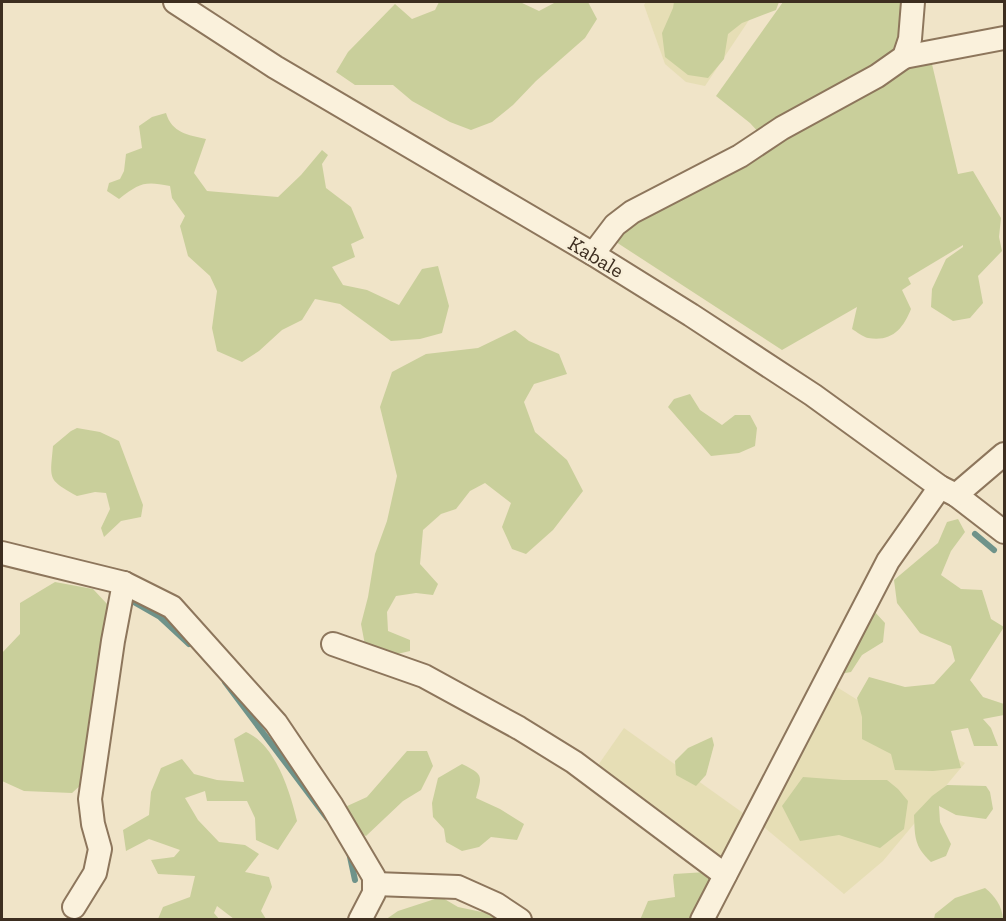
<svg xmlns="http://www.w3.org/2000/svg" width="1006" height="921" font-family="'Zilla Slab',serif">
	<rect width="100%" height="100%" fill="#f0e4c8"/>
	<!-- farmland -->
	<g fill="#e6deb5">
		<path d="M646 2H761L705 86 686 82 665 64 644 5Z"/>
		<path d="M832 684 920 739 965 763 883 861 844 894 759 823Z"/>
		<path d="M624 728 743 813 717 865 594 771Z"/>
	</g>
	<!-- green -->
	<g fill="#c9cf9b">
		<path d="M439 2H520L539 11 556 2H588L597 19 585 38 536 81 513 105 492 122 471 130 450 122 412 101 393 85H355L336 72 348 52 395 4 412 19 435 10Z"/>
		<path d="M674 2H779L776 10 742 23 728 34 724 59 708 78 688 75 665 57 662 33 673 8Z"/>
		<path d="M783 2H906L904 21 931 60 958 174 973 171 1001 218 999 237 1002 251 978 276 983 303 970 318 953 321 931 307 932 289 946 259 963 247V245L908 278 911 284 902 290 911 309C903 329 892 342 868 338 863 337 857 332 852 329L857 307 782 350 616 242 623 228 761 135 750 123 716 96Z"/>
		<path d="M166 113C172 133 188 135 206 139L194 173 207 191 278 197 301 175 322 150 328 155 322 164 326 188 351 207 364 238 351 244 355 257 332 267 343 285 367 290 399 305 422 269 438 266 449 306 442 333 420 339 391 341 340 304 315 299 302 320 282 330 259 351 242 362 217 351 212 328 217 291 210 276 188 256 180 226 185 216 172 198 170 186C144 181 140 183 119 199L107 191 109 183 120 179 124 171 126 154 142 148 139 126 152 117Z"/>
		<path d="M515 330 529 341 559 354 567 374 534 384 524 402 535 432 567 460 583 491 553 530 526 554 512 549 502 527 511 503 485 483 470 491 456 509 441 514 423 530 420 564 438 584 433 595 416 593 396 596 387 612 388 631 410 640V651L393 655 365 645 361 624 368 597 375 554 387 521 397 476 380 407 392 372 426 354 478 348Z"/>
		<path d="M690 394 700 410 722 425 735 415H750L757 428 755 446 739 453 711 456 668 407 674 399Z"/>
		<path d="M77 428 100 432 119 441 143 505 141 517 121 521 104 537 101 528 110 509 106 493 95 492 77 496C47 479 50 480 53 446L71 431Z"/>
		<path d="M958 519 965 532 951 551 941 575 961 589 982 590 991 619 1004 627 970 680 983 697 1004 704V715L983 719 991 728 998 746H974L968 728 951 731 961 768 933 771 895 770 891 754 862 739V717L857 698 869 677 905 687 934 684 955 661 951 646 920 633 897 603 894 580 938 543 947 522Z"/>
		<path d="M55 582 93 589 123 621 85 781 72 793 24 791 2 781V653L20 634V603Z"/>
		<path d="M873 610 885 623 883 642 862 655 851 672 840 674Z"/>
		<path d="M246 732C276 745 290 792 297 821L278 850 256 840 255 818 247 801H207L205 791 185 798 198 820 219 842 245 845 259 854 245 872 269 877 272 887 261 911 266 919H234L217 906 214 913 219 919H158L163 907 190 897 195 876 158 874 151 860 174 857 180 850 149 839 126 851 123 830 149 815 151 792 161 768 182 759 194 774 217 780 244 782 234 739Z"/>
		<path d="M712 737 714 745 706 775 696 786 676 775 675 761 688 748Z"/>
		<path d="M407 751H427L433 766 421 790 403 801 366 836 350 827 345 807 367 797Z"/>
		<path d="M462 764C484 775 482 775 476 798L500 809 524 824 517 840 491 837 479 847 462 851 446 842 444 829 433 817 432 803 438 778Z"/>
		<path d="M803 777 843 780H887L898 789 908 801 904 829 880 848 839 835 800 841 782 806Z"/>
		<path d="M947 785 986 786 990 792 993 809 986 819 956 815 939 806 940 822 951 844 946 856 931 862C914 846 915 837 914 815L932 796Z"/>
		<path d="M706 872 714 877 713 919 640 920 648 901 675 897 673 877 674 874Z"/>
		<path d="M985 888C995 896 1002 906 1003 919H934L935 914 955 898Z"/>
		<path d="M441 897 458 907 496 915 503 920H385L398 911Z"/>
	</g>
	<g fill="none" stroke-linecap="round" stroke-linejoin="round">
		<!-- stream -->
		<g stroke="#6f938a" stroke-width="6">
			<path d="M975 534 994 550"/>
			<path d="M132 601 160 617 189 644"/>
			<path d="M225 682 327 818"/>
			<path d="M349 852 355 880"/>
		</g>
		<defs>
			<g id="minor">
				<path d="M175 2 275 67 593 254 691 315 813 395 940 487 956 495 1004 532"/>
				<path d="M904 57 1004 38"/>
				<path d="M593 254 615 225 632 212 740 156 782 128 877 76 904 57 910 39 913 2"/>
				<path d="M956 495 1004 454"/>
				<path d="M2 553 124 583 172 607 276 723 332 806 374 877V893L360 920"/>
				<path d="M333 644 424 676 519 728 574 762 725 875"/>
				<path d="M375 884 458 887 496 904 520 920"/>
				<path d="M74 907 95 873 100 849 93 824 90 799 113 641 124 583"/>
				<path d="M702 920 888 561 940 487"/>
			</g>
		</defs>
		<!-- minor casing -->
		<use href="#minor" stroke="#8d765c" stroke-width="26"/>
		<!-- minor -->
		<use href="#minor" stroke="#faf1dc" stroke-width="22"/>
	</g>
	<g text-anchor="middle" stroke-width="4.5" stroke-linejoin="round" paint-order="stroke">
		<!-- street labels -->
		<g font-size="21" fill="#3d2e20" stroke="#f7eed8">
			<text transform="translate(596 257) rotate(31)" y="7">Kabale</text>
		</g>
	</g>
	<!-- border -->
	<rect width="1006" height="921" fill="none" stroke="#3d2e20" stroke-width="6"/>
</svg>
